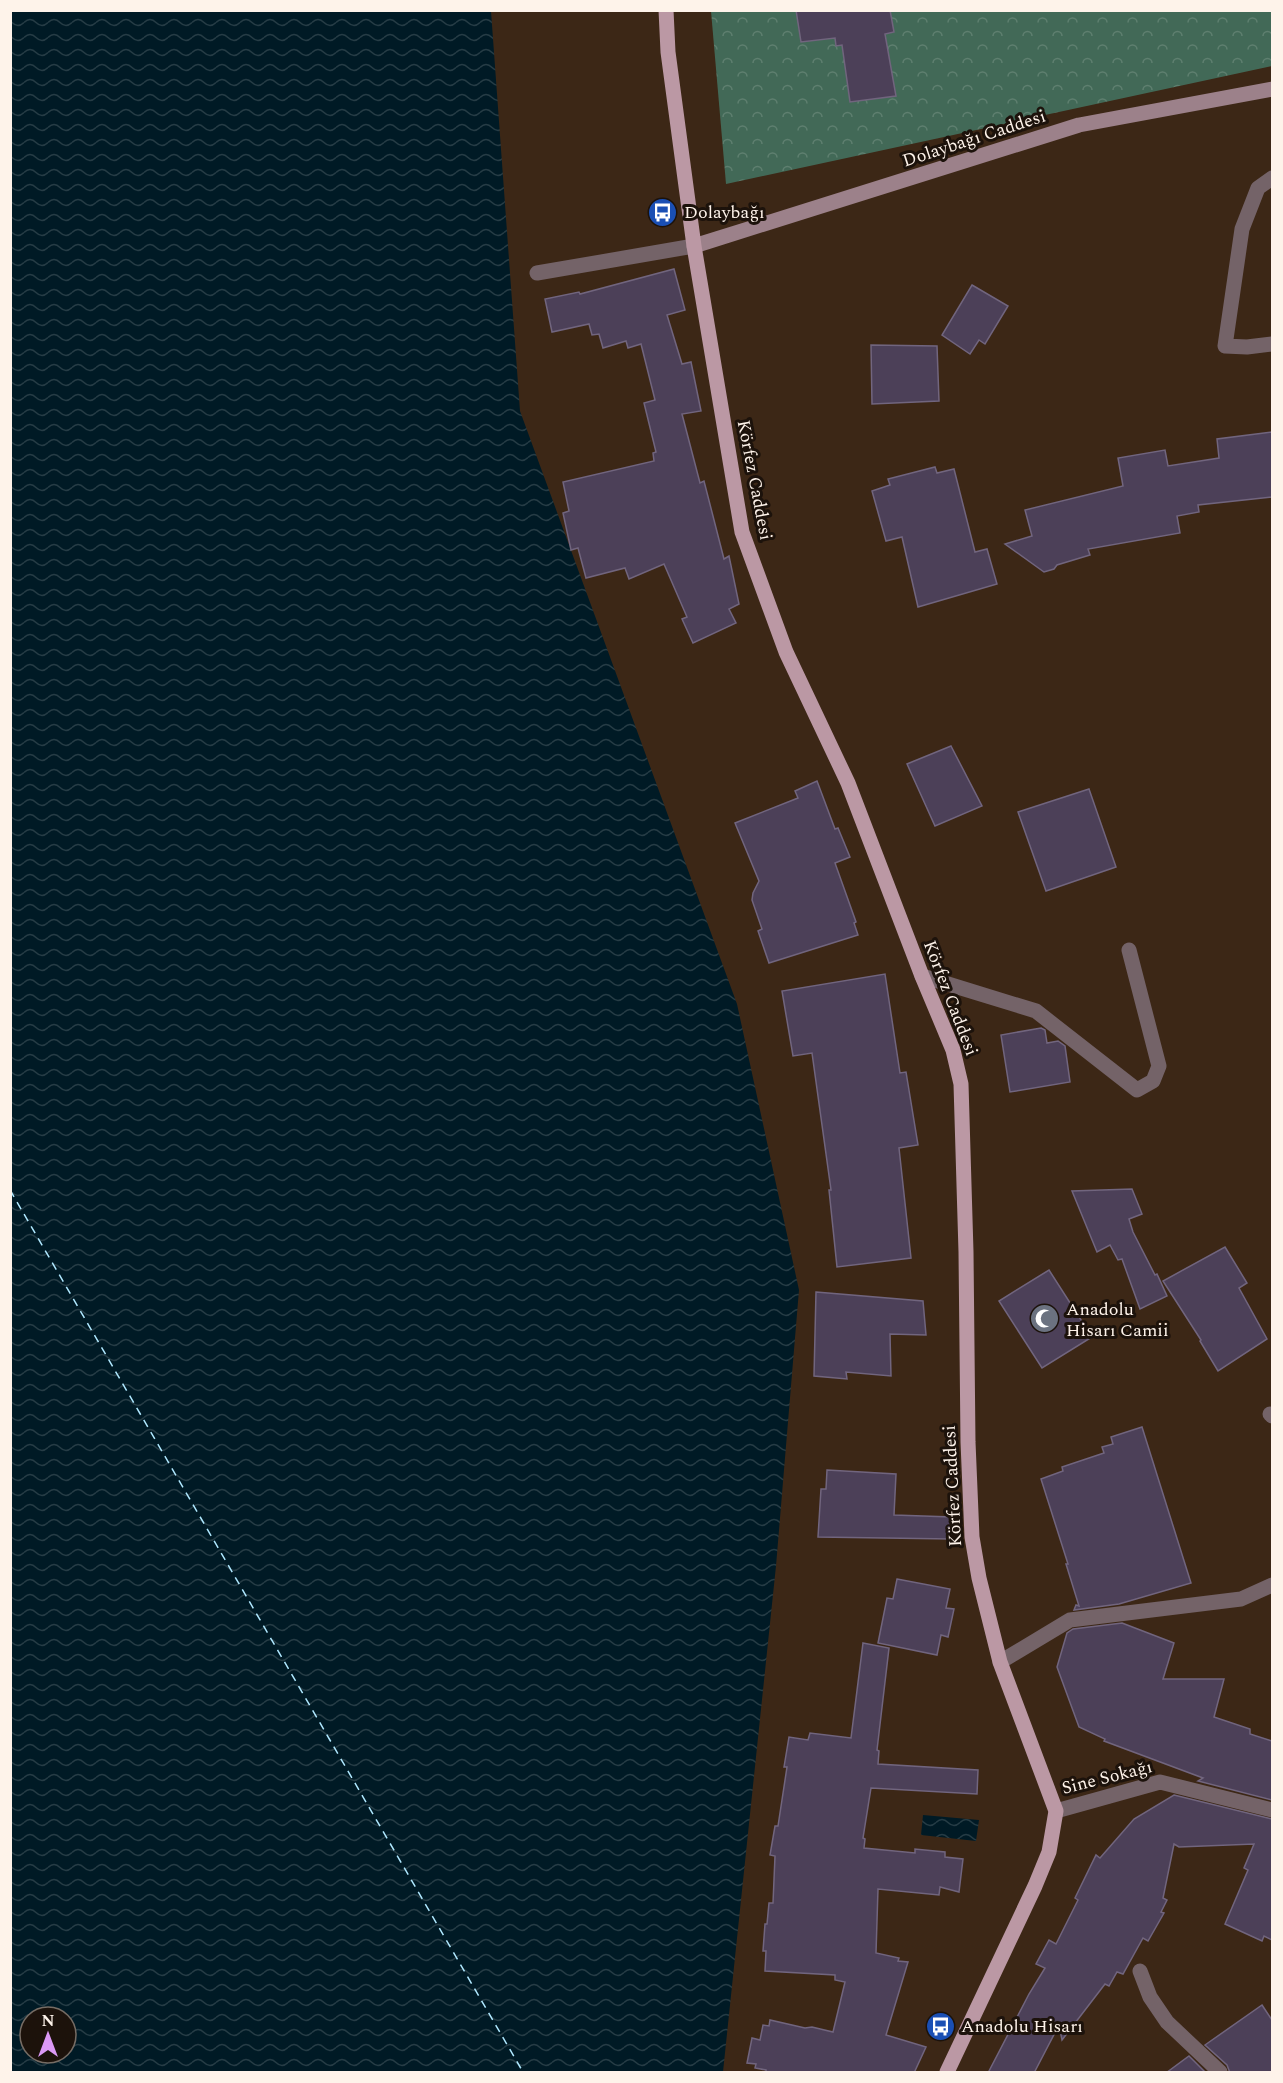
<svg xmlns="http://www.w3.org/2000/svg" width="1283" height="2083" font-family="Spectral,serif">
	<defs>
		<pattern id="forest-crowns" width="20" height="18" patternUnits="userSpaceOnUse" patternTransform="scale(1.5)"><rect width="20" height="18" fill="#426957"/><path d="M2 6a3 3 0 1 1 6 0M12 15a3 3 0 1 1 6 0" fill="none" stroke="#5e7f6f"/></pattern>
		<pattern id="water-waves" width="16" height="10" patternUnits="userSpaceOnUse" patternTransform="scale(1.5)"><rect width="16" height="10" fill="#001a25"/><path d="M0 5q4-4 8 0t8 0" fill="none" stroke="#263c45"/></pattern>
	</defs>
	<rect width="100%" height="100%" fill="#3c2716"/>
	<!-- forest -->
	<path fill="url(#forest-crowns)" d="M711 11H1272V66L726 184Z"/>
	<!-- water -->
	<g fill="url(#water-waves)" fill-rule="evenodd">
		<path d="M11 11H491L520 411 737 1004 799 1290 776 1566 723 2072H11ZM30 2017H66V2053H30Z"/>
		<path d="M923 1815 979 1820 976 1841 921 1835Z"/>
	</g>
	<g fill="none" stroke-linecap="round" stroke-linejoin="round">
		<!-- ferry -->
		<path stroke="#afe8ff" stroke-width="1.5" stroke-dasharray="8 6" stroke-linecap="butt" d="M10 1190 523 2072"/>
	</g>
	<!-- building -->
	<g fill="#4c4058" stroke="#71657e" stroke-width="1.5">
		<path d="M796 10H890L894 32 885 34 896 96 850 102 842 45 836 46 835 38 801 42Z"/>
		<path d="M674 269 685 310 667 315 682 364 691 362 701 411 682 414 700 483 704 481 724 559 729 556 739 604 729 609 736 623 693 643 682 619 687 617 664 564 629 579 625 568 586 578 578 548 571 550 563 513 569 511 563 482 654 461 653 453 656 452 644 403 655 400 641 344 628 348 626 341 603 348 599 334 592 335 589 324 552 332 545 299 579 292 580 294Z"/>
		<path d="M972 285 1008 306 985 344 979 340 970 354 942 335Z"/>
		<path d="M871 345 937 346 939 401 872 404Z"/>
		<path d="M1272 432V497L1198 505 1199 512 1177 516 1180 533 1088 549 1090 555 1057 565 1054 569 1044 572 1005 544 1032 536 1025 510 1123 486 1118 458 1165 450 1168 466 1219 458 1217 439Z"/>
		<path d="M935 467 937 473 954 469 975 552 987 549 997 584 918 607 902 537 886 541 872 491 890 485 888 479Z"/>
		<path d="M951 746 982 806 935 826 907 764Z"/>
		<path d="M817 781 835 829 838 828 850 857 835 863 856 922 854 923 858 935 769 963 758 931 762 929 752 900 753 893 759 881 735 823 798 798 795 791Z"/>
		<path d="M1089 789 1116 867 1046 891 1018 812Z"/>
		<path d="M885 974 900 1073 906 1072 918 1145 899 1148 911 1258 837 1267 829 1190H831L812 1053 793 1056 782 991Z"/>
		<path d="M1041 1028 1045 1030 1047 1043 1058 1041 1065 1046 1070 1082 1010 1092 1001 1035Z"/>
		<path d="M1132 1189 1142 1214 1129 1219 1133 1232 1155 1275 1157 1274 1167 1296 1140 1309 1122 1259 1118 1260 1110 1245 1097 1252 1072 1191Z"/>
		<path d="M1225 1247 1247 1283 1239 1288 1267 1339 1218 1371 1200 1341 1201 1340 1163 1281Z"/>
		<path d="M1049 1270 1092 1337 1042 1368 999 1301Z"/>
		<path d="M816 1292 923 1301 926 1335 890 1334 891 1376 846 1372 847 1379 814 1376Z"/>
		<path d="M1142 1427 1191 1583 1119 1604 1074 1610 1076 1605 1079 1606 1066 1564H1068L1041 1479 1063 1471 1062 1467 1104 1453 1102 1447 1113 1444 1111 1437Z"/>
		<path d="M827 1470 896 1474 894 1515 952 1517 951 1539 818 1537 821 1489H826Z"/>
		<path d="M897 1579 950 1589 946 1608 954 1609 948 1637 941 1635 937 1655 878 1643 887 1598 893 1599Z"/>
		<path d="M1122 1623 1174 1643 1163 1679H1224L1214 1717 1250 1729V1734L1272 1741V1800L1198 1781 1203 1778 1104 1741 1105 1739 1079 1727 1057 1667 1067 1633 1073 1629Z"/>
		<path d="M863 1643 889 1648 877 1750 879 1751 878 1764 978 1770 977 1794 871 1788 863 1838 865 1839 864 1848 915 1853V1849L945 1852V1857L963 1859 959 1892 940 1887 939 1895 878 1889 876 1953 899 1958 898 1961 908 1962 886 2035 926 2047 914 2073H766V2070L755 2068 756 2064 747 2063 752 2038 760 2040 763 2025 769 2026 770 2020 805 2028 812 2027 833 2032 845 1982 835 1980V1975L765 1971 766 1951H763L765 1924H767L769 1903H773L775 1856 770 1855 775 1826H778L787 1767H784L789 1737 808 1740 810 1733 851 1738Z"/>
		<path d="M1174 1795 1272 1819V1940L1264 1936 1262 1941 1225 1924 1248 1870 1244 1868 1254 1844 1179 1847 1174 1844 1163 1898 1167 1900 1161 1912 1164 1913 1148 1941 1143 1938 1123 1974 1117 1972 1109 1986 1105 1984 1062 2040 1059 2025 1034 2073H988L1029 1994 1045 1968 1036 1964 1049 1940 1056 1944 1078 1900 1075 1898 1096 1855 1100 1858 1134 1819Z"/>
		<path d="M1262 2005 1272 2020V2073H1230L1227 2065 1205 2045Z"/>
		<path d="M1189 2056 1206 2073H1166Z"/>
	</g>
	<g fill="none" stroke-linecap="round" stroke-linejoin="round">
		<!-- street -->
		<g stroke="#746368" stroke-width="15">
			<path d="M1272 178 1258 188 1242 229 1225 346 1247 347 1272 344"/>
			<path d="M537 273 694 246"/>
			<path d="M922 976 1036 1011 1137 1090 1153 1081 1159 1066 1129 950"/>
			<path d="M1270 1414 1272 1416"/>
			<path d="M1000 1662 1070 1620 1241 1599 1272 1585"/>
			<path d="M1056 1811 1160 1782 1272 1810"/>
			<path d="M1140 1971 1150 1997 1167 2022 1220 2072"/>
		</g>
		<!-- secondary -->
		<path stroke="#9c818a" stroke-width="15" d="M694 246 1079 125 1272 89"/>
		<!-- primary -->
		<path stroke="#bb98a4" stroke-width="15" d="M666 10 668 52 694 246 742 532 786 652 848 783 922 976 953 1050 961 1084 966 1252 968 1442 972 1537 979 1578 1000 1662 1056 1811 1049 1852 1035 1886 947 2072"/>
	</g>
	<!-- icons -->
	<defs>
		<symbol id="bus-disc" viewBox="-11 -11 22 22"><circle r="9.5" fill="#1a4fb4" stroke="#1c120b"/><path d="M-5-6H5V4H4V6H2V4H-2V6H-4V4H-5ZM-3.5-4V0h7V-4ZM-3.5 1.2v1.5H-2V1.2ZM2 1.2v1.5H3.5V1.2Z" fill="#fff"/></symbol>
		<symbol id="mosque-disc" viewBox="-11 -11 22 22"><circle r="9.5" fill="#6b7280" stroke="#1c120b"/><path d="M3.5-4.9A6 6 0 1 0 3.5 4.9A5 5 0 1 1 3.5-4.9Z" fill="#fff"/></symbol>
	</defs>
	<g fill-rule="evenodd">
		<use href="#bus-disc" x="646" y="196" width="33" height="33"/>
		<use href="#mosque-disc" x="1028" y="1302" width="33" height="33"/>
		<use href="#bus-disc" x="924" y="2010" width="33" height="33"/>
	</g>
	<g text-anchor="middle" stroke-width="6" stroke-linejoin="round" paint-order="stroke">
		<!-- street labels -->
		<g font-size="18" fill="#fef3ea" stroke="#1c120b">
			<text transform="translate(974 138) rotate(-18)" y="6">Dolaybağı Caddesi</text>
			<text transform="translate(755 480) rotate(79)" y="6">Körfez Caddesi</text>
			<text transform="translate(951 998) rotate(69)" y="6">Körfez Caddesi</text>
			<text transform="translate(952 1486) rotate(-93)" y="6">Körfez Caddesi</text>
			<text transform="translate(1107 1777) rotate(-14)" y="6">Sine Sokağı</text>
		</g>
		<!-- poi labels -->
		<g font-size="18" fill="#fef3ea" stroke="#1c120b" text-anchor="start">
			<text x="684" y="218">Dolaybağı</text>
			<text x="1066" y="1315">Anadolu<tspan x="1066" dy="21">Hisarı Camii</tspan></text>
			<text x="961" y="2032">Anadolu Hisarı</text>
		</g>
	</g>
	<!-- border -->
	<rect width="1283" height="2083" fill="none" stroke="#fef3ea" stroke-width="24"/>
	<!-- north arrow -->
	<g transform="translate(48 2035)"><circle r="28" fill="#1c120b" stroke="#766c64" stroke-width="1.5"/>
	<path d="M0-4.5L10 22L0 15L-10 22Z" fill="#db99f5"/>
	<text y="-9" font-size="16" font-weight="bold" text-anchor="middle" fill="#fef3ea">N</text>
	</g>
</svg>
